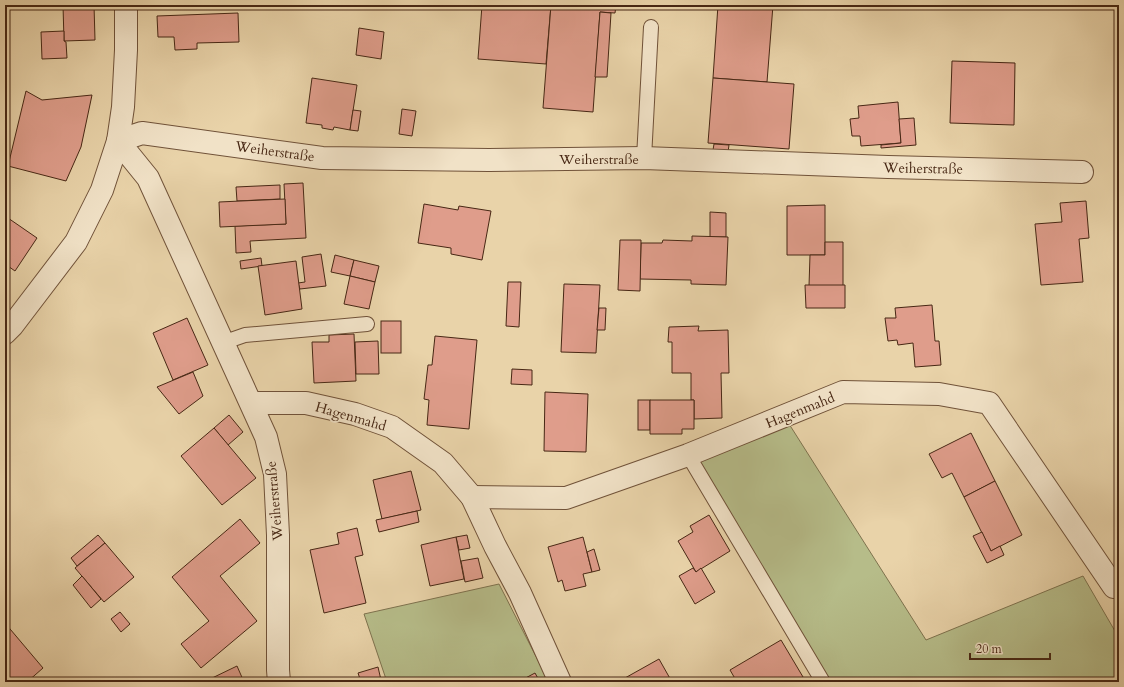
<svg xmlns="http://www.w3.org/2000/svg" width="1124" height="687" font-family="Cardo,serif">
	<rect width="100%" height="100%" fill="#e9d3a9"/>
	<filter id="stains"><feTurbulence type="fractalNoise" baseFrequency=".005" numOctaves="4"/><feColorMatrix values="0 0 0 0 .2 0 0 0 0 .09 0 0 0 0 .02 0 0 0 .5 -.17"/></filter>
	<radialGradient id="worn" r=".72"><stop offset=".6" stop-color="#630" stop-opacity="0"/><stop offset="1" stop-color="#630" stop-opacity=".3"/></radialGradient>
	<!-- green -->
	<g fill="#b6bc89" stroke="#7e724e">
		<path d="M784 416 926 640 1083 576 1119 638V682H823L688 455Z"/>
		<path d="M499 584 549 682H387L364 614Z"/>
	</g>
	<!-- building -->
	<g fill="#df9d8b" stroke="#472714">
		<path d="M63 5H94L95 40 64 41Z"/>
		<path d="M482 5H551L546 64 478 59Z"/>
		<path d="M551 5H616L615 13 600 12 593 112 543 108Z"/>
		<path d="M718 5H773L767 82 713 78Z"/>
		<path d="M600 12 611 13 607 77H595Z"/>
		<path d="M238 13 239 42 197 43V49L175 50 174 37H158L157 16Z"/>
		<path d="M359 28 384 32 381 59 356 55Z"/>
		<path d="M64 31V41L66 42 67 58 42 59 41 32Z"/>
		<path d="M952 61 1015 63 1014 125 950 123Z"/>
		<path d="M312 78 357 85 350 130 334 127 333 130 322 128V125L306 123Z"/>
		<path d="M713 78 794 84 789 149 708 143Z"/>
		<path d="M26 91 42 100 92 95 81 147 66 181 8 166Z"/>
		<path d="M898 102 901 143 861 146 860 136H852L850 119 859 118 858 106Z"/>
		<path d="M402 109 416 111 412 136 399 134Z"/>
		<path d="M353 110 361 111 358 131 350 130Z"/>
		<path d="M914 118 916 145 881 148V145L901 143 899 119Z"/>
		<path d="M714 144 729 145 728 152 713 150Z"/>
		<path d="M303 183 306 238 250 241 251 252 236 253 235 226 286 224 284 184Z"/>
		<path d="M280 185V199L237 201 236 187Z"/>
		<path d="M285 199 286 224 220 227 219 202Z"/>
		<path d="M1086 201 1089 238 1079 239 1083 282 1041 285 1035 224 1062 222 1060 203Z"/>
		<path d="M424 204 458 210 459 206 491 211 482 260 451 254V248L418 243Z"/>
		<path d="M825 205V255H787V206Z"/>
		<path d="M710 212 726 213V237H710Z"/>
		<path d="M8 218 37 238 15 271 5 264V222Z"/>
		<path d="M692 236 728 237 726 285 691 284V280L640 279 641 243H662L663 240 692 241Z"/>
		<path d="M620 240H641L640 291 618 290Z"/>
		<path d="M825 242H843V286H809L810 255H825Z"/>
		<path d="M321 254 326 286 300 289 298 283 305 282 302 257Z"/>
		<path d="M335 255 354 260 350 276 331 272Z"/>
		<path d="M261 258 262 266 241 269 240 261Z"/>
		<path d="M354 260 379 266 375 282 350 276Z"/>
		<path d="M296 261 302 309 265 315 258 266Z"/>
		<path d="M350 276 375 282 369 309 344 304Z"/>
		<path d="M508 282H521L519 327 506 326Z"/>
		<path d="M564 284 600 285 596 353 561 352Z"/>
		<path d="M805 285H845V308H806Z"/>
		<path d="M932 305 935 341H939L941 365 915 367 913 343 898 345 897 340 888 341 885 318H896L895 308Z"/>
		<path d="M599 308H606L605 330H597Z"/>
		<path d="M187 318 208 365 173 380 153 333Z"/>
		<rect x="381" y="321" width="20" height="32"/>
		<path d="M699 326 698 331 728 330 729 373H721L722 418 694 419V400H691V373H672V342H668L669 327Z"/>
		<path d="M354 334 356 381 314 383 312 342H329V335Z"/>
		<path d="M435 336 477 340 469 429 427 425 429 400 424 399 428 365H432Z"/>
		<path d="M378 341 379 374H356L355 342Z"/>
		<path d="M512 369 532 370V385L511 384Z"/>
		<path d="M193 372 203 396 179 414 157 387Z"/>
		<path d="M545 392 588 394 586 452 544 451Z"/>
		<rect x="638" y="400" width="12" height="30"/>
		<path d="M650 400H694V429H682V434H650Z"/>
		<path d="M229 415 243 432 228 445 214 428Z"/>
		<path d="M214 428 256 478 222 505 181 456Z"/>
		<path d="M971 433 995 481 964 497 952 473 942 478 929 454Z"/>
		<path d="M411 471 421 510 382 519 373 480Z"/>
		<path d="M995 481 1022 535 991 551 964 497Z"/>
		<path d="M417 511 419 522 379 532 376 520Z"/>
		<path d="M709 515 730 551 696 572 678 541 693 532 690 526Z"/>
		<path d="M240 519 260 543 220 576 257 621 201 668 181 644 209 621 172 577Z"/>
		<path d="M357 528 363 555 355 557 366 603 324 613 310 550 339 544 337 533Z"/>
		<path d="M982 532 991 551 1000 546 1004 555 987 563 973 536Z"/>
		<path d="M98 535 105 543 77 566 71 558Z"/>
		<path d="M467 535 470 548 459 550 456 537Z"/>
		<path d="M456 537 464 579 430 586 421 545Z"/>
		<path d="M583 537 592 572 583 574 586 586 565 591 562 580 558 582 548 547Z"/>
		<path d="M105 543 134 577 104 602 75 568Z"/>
		<path d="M594 549 600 570 592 572 587 552Z"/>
		<path d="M478 558 483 578 465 582 461 561Z"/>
		<path d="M693 568 696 572 701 568 715 592 695 604 679 576Z"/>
		<path d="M82 576 101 599 91 608 73 585Z"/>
		<path d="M120 612 130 624 121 632 111 619Z"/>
		<path d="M5 623 43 668 27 682H5Z"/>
		<path d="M781 640 806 682H737L730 670Z"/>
		<path d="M659 659 672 682H627L625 678Z"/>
		<path d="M237 666 244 682H209L208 680Z"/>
		<path d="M378 667 381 680 374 682H361L358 673Z"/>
		<path d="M535 673 540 682H518Z"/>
	</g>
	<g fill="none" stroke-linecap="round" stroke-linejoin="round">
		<defs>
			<g id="service">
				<path d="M644 158 651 27"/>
				<path d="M222 343 245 335 367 324"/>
				<path d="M688 455 823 682"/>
			</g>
			<g id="minor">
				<path d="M118 141 142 133 322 158 489 160 644 158 888 167 1082 172"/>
				<path d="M118 141 148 178 266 437 275 474 278 535V670L279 682"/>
				<path d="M5 333 12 326 76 242 102 190 118 141 123 107 126 50V5"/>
				<path d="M252 403H306L355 414 392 427 443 463 472 497 495 546 520 593 560 682"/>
				<path d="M472 497 566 498 688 455 843 392 939 394 989 403 1114 587"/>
			</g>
		</defs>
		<!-- service casing -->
		<use href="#service" stroke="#705239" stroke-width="16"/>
		<!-- minor casing -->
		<use href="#minor" stroke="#705239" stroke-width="24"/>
		<!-- service -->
		<use href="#service" stroke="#f1e2c7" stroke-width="14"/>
		<!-- minor -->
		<use href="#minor" stroke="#f1e2c7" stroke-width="22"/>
	</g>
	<g text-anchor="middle" stroke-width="3.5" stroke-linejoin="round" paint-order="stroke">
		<!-- street labels -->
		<g font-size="14" fill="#472714" stroke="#f1e2c7">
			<text transform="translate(275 151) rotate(8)" y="5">Weiherstraße</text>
			<text x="599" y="164">Weiherstraße</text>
			<text transform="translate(923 168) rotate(1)" y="5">Weiherstraße</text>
			<text transform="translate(800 410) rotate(-22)" y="5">Hagenmahd</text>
			<text transform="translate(351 416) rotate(16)" y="5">Hagenmahd</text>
			<text transform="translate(274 501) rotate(-95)" y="5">Weiherstraße</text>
		</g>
	</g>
	<!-- margin -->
	<rect width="1124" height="687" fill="none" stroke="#e9d3a9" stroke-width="20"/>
	<rect x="6" y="6" width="1112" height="675" fill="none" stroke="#472714" stroke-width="2"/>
	<rect x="10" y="10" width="1104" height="667" fill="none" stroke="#472714"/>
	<!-- scale -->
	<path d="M970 653v6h80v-6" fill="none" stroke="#472714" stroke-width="2"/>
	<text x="976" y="653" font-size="12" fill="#472714" stroke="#f1e2c7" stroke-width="3" paint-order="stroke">20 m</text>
	<rect width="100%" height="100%" filter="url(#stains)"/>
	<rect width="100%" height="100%" fill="url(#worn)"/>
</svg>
